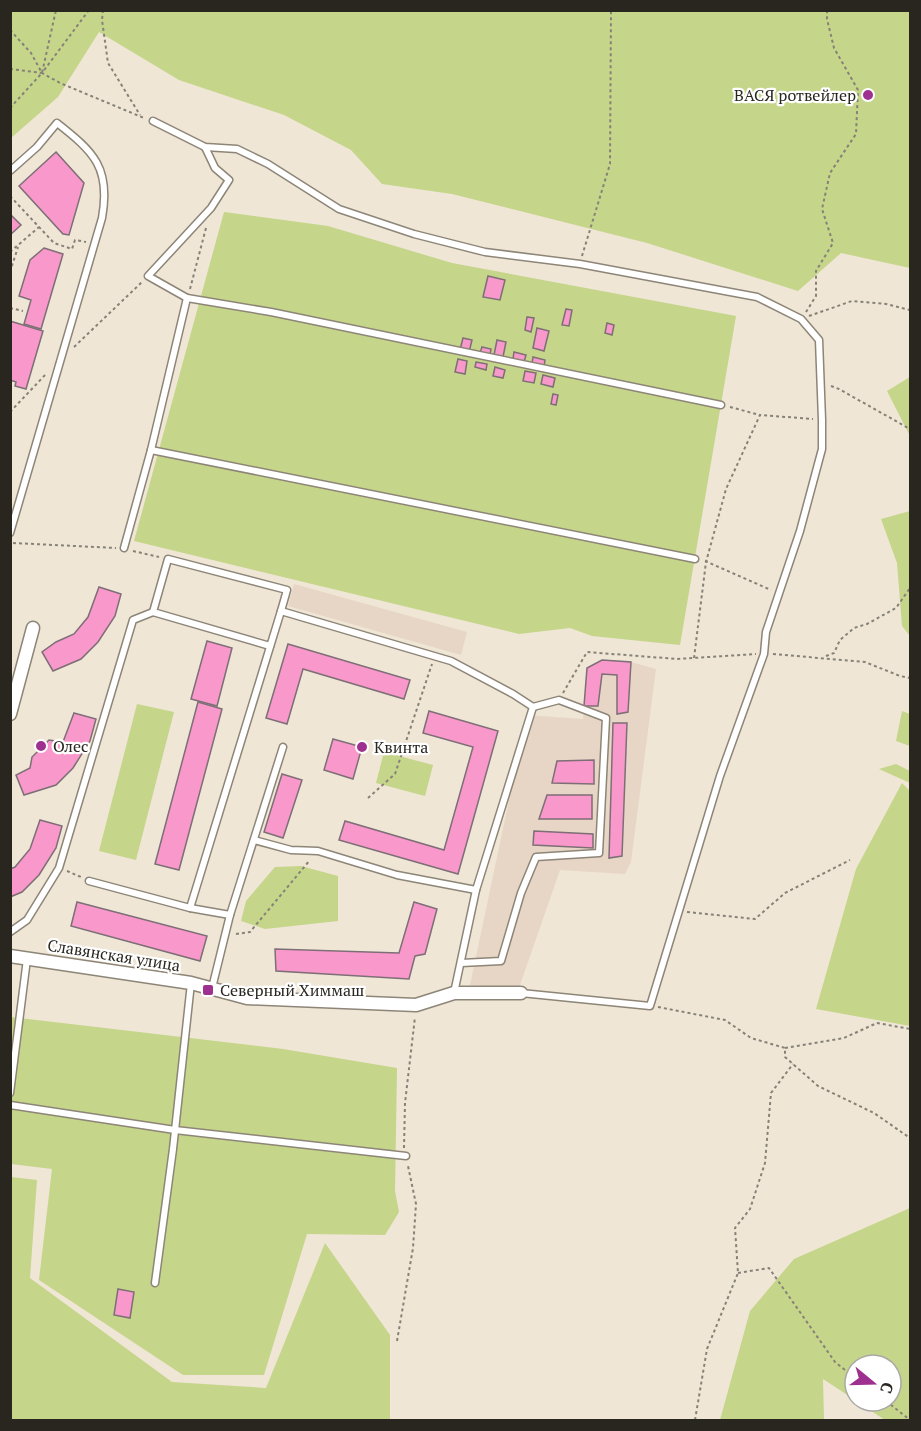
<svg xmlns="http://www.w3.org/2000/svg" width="921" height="1431" font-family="'PT Serif',serif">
	<rect width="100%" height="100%" fill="#efe6d6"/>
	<!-- industrial -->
	<g fill="#e7d6c6">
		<path d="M294 584 467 632 461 655 288 606Z"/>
		<path d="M602 660 631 662 656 669 631 862 625 874 560 870 519 988 470 985 527 715 583 719 587 668Z"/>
	</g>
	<!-- green -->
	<g fill="#c5d589">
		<path d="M11 10 910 11V268L841 253 798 291 647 243 452 194 382 184 351 150 284 115 179 80 99 32 58 97 11 138Z"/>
		<path d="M224 212 328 226 452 263 736 316 680 645 592 636 570 628 519 634 134 541Z"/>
		<path d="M910 377V436L887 391Z"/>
		<path d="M910 511V636L902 626 897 563 881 519Z"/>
		<path d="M137 704 174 712 136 860 99 851Z"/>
		<path d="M902 711 910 714V746L896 741Z"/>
		<path d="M384 752 433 765 425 796 376 783Z"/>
		<path d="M896 764 910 771V783L879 769Z"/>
		<path d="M902 783 910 791V1026L816 1009 856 869Z"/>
		<path d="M301 866 338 876V921L265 929 241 921 246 901 275 867Z"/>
		<path d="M11 1017 283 1049 397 1068 395 1191 399 1212 385 1235 307 1234 264 1375H183L39 1280 52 1169 11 1164Z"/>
		<path d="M11 1177 37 1180 30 1278 172 1382 266 1388 325 1243 390 1335V1420H11Z"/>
		<path d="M910 1208V1420H885L856 1401H891V1365H855V1400L823 1379 824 1420H720L750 1311 794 1259Z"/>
	</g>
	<!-- building -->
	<g fill="#f898cb" stroke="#7e6e76" stroke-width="1.5">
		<path d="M56 152 84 183 69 235 63 234 19 186Z"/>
		<path d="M10 214 21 225 10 235Z"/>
		<path d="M44 248 63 254 41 329 24 324 31 300 19 296 30 260Z"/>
		<path d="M488 276 505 280 500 300 483 297Z"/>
		<path d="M566 309 572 310 569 326 562 325Z"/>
		<path d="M527 317 534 318 531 332 525 330Z"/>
		<path d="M10 321 43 331 26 389 15 386 16 382 10 380Z"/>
		<path d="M607 323 614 325 612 335 605 333Z"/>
		<path d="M537 328 549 331 544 351 533 348Z"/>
		<path d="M463 338 472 340 469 352 460 350Z"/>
		<path d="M497 340 506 342 503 357 494 355Z"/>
		<path d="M482 347 491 349 490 355 480 353Z"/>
		<path d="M514 352 526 355 524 362 513 359Z"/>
		<path d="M533 357 545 360 544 367 532 364Z"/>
		<path d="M458 359 467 361 465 374 455 372Z"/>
		<path d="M476 362 487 364 486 370 475 367Z"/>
		<path d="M495 367 505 370 503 378 493 376Z"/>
		<path d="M525 371 536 373 534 383 523 381Z"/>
		<path d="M543 375 555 378 553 387 541 384Z"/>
		<path d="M553 394 558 395 556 405 551 404Z"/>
		<path d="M99 587 121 594 115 616 98 642 81 659 53 671 42 652 56 642 74 634 88 617Z"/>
		<path d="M207 641 232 648 217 706 191 699Z"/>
		<path d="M288 644 410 680 404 699 303 669 287 724 266 718Z"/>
		<path d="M602 660 631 662 628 712 617 714V675L602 674 598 706H584L587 668Z"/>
		<path d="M198 702 222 709 179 870 155 864Z"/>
		<path d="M429 711 498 731 458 874 339 840 345 821 444 850 473 747 423 733Z"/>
		<path d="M74 713 96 719 90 741 73 768 56 785 24 795 16 775 30 768 32 757 49 740 63 742Z"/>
		<path d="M613 723H627L622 856 609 858Z"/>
		<path d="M333 739 362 747 353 779 324 770Z"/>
		<path d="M594 760V784L552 783 557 761Z"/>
		<path d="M282 774 302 780 283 838 264 832Z"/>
		<path d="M547 795H592V819H539Z"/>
		<path d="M40 820 62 826 56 848 39 875 22 892 10 897V869L15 867 30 849Z"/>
		<path d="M534 831 593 834V848L533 845Z"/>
		<path d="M77 902 207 936 200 961 71 926Z"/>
		<path d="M414 902 437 909 425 954 415 956 409 979 276 971 275 949 399 953Z"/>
		<path d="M118 1289 134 1292 130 1318 114 1315Z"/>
	</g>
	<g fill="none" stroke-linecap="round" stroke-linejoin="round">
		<defs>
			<g id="lane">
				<path d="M153 121 205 147 237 149 268 164 339 209 414 234 485 252 580 264 757 297 801 319 819 340 822 420V449L800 531 766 632 764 654 720 776 650 1006 521 993"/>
				<path d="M205 147 215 168 229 180 211 208 148 276 187 298 271 312 721 405"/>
				<path d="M10 171 37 147 57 123C94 152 111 168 102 218L10 533"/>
				<path d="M151 450 695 559"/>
				<path d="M124 548 151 450 187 298"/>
				<path d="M270 646 153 612 168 559 287 590 281 611"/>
				<path d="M254 840 291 850 318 851 397 875 476 890"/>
				<path d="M89 881 190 908 230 915 212 988"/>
				<path d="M190 908 281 611 451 661 513 694 533 707 476 890 454 993"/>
				<path d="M230 915 283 747"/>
				<path d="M10 932 27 920 59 868 133 620 153 612"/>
				<path d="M461 963 501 961 521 893 536 857 599 853 606 718 559 700 533 707"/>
				<path d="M10 1093 27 959"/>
				<path d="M10 1105 175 1130 406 1156"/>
				<path d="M155 1283 173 1149 191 983"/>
			</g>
			<g id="street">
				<path d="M10 714 33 628"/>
				<path d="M10 956 191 983 247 998 416 1005 454 993H521"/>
			</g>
		</defs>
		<!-- lane casing -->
		<use href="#lane" stroke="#8d8577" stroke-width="9"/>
		<!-- street casing -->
		<use href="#street" stroke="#8d8577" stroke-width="15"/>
		<!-- path -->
		<g stroke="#878277" stroke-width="2" stroke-dasharray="3 3" stroke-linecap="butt">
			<path d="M89 10 42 73 60 83 144 118"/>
			<path d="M103 10 102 20 108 63 140 115"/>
			<path d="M10 30 31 53 42 73"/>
			<path d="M10 69 42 73"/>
			<path d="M10 108 42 73 56 10"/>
			<path d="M10 196 54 243 72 249 75 240 86 242"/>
			<path d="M10 252 39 227"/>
			<path d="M582 256 610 164 611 10"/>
			<path d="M10 272 18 247"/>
			<path d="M190 289 206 228"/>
			<path d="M10 308 23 311"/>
			<path d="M806 312 816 296V271L833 243 822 209 830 173 856 134 858 90 834 48 827 19V10"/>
			<path d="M809 316 852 301 886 304 910 310"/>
			<path d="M74 347 142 282"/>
			<path d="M831 386 839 389 910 429"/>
			<path d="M730 407 760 415"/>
			<path d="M10 412 46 374"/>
			<path d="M13 543 116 548"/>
			<path d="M133 551 159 557"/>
			<path d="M705 561 771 590"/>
			<path d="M773 654 865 662 900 676 910 678"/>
			<path d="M826 656 834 653 840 640 854 628 867 624 896 608 910 588"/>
			<path d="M694 658 706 562 726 489 760 415 813 419"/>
			<path d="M563 693 587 652 677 659 756 654"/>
			<path d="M368 798 395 774 432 664"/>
			<path d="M67 871 81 877"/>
			<path d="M687 912 755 919 785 893 850 860"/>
			<path d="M236 934 250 932 310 860"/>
			<path d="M658 1007 725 1020 751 1038 785 1048V1057L818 1086 874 1113 910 1138"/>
			<path d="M785 1048 844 1038 877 1023 910 1029"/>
			<path d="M404 1148 405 1103 415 1017"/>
			<path d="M738 1273 769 1268 835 1362 855 1378"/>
			<path d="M397 1341 413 1248 416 1204 408 1166"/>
			<path d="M886 1401 910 1420"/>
			<path d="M695 1420 707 1349 738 1273 735 1228 750 1209 765 1163 771 1093 793 1064"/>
		</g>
		<!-- lane -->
		<use href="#lane" stroke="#fff" stroke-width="6"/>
		<!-- street -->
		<use href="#street" stroke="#fff" stroke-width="12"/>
	</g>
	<!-- markers -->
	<g fill="#9e308f" stroke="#fff" stroke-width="2">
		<circle cx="868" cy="95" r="6"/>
		<circle cx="41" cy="746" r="6"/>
		<circle cx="362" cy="747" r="6"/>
		<rect x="202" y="984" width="12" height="12" rx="3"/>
	</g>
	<g text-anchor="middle" stroke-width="4.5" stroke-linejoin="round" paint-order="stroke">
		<!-- poi labels -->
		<g font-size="16" fill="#292620" stroke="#fff" text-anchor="start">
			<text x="856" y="101" text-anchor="end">ВАСЯ ротвейлер</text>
			<text x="53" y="752">Олес</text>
			<text x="374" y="753">Квинта</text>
			<text x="220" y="996">Северный Химмаш</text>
		</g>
		<!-- street labels -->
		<g font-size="16" fill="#292620" stroke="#fff">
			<text transform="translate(114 955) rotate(9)" y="6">Славянская улица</text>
		</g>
	</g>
	<!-- border -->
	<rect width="921" height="1431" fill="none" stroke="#292620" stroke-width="24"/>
	<!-- north arrow -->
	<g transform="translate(873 1383) rotate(109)"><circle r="28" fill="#ffffff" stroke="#a9a8a6" stroke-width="1.5"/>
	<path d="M0-4.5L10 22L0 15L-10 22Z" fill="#9e308f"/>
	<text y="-9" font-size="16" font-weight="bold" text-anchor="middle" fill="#292620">С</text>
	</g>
</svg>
